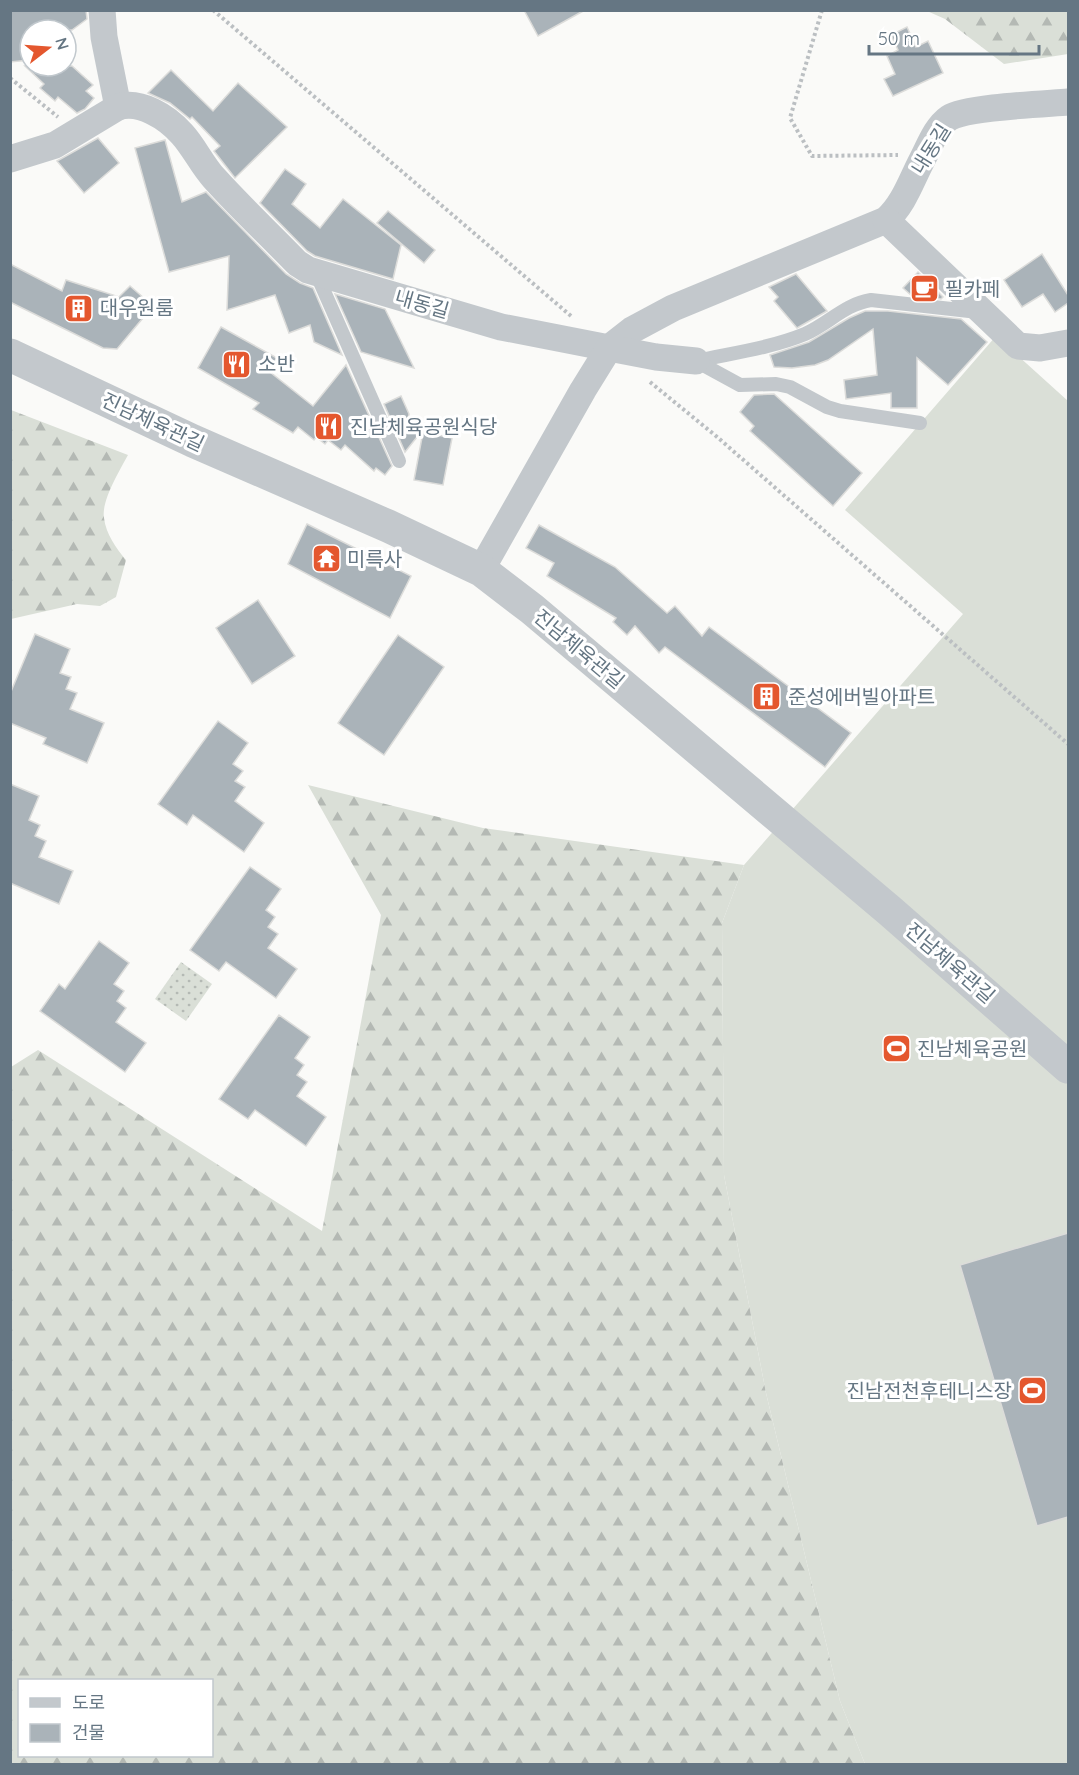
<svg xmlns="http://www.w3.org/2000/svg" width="1079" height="1775" font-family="Quicksand,'Noto Sans KR',sans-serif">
	<defs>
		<pattern id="forest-firs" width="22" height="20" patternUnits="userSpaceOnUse" patternTransform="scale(1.5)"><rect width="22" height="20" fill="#dadfd7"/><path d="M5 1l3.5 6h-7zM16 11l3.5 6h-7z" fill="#b4b9b4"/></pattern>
		<pattern id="park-dots" width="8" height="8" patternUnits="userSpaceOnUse" patternTransform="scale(1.5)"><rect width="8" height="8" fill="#dadfd7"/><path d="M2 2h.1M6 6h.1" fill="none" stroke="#b4b9b4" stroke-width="1.8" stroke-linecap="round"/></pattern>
	</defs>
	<rect width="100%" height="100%" fill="#fafaf8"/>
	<!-- grass -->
	<path fill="#dadfd7" d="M996 336 1068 401V1764H865L840 1701 766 1393 724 1175 722 923 744 865 963 614 845 510Z"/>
	<!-- forest -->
	<g fill="url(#forest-firs)" fill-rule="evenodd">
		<path d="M927 11H1068V54L1004 64 945 19Z"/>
		<path d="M11 410 128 455C120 470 101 501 104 518 106 534 116 548 126 560L116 597 100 606 77 604 11 619Z"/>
		<path d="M308 785 483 828 744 865 722 923 724 1175 766 1393 840 1701 865 1764H11V1067L38 1050 322 1231 381 915ZM20 1680H212V1756H20Z"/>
	</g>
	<!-- park -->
	<path fill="url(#park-dots)" d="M181 962 212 984 186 1021 155 999Z"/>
	<!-- building -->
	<g fill="#aab3b9" stroke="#dcdcda" stroke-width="1.5">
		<path d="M10 10H86L87 19 72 30H30V60L10 62Z"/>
		<path d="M524 10H585L538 36Z"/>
		<path d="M907 27 916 47 928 41 943 73 893 96 884 79 895 74 887 56 898 50 891 35Z"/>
		<path d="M25 66H72L93 85 86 91 94 98 85 109 77 113 58 97 55 101 40 88 44 84Z"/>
		<path d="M171 70 213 111 238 83 287 127 235 178 214 151 220 146 192 117 190 119 170 103 148 93Z"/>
		<path d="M98 138 119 163 84 193 57 161Z"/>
		<path d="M165 140 182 202 206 192 286 274 300 283 313 288 342 355 314 342 310 325 289 333 275 295 227 310 229 256 169 272 135 148Z"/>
		<path d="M285 169 306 184 292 204 320 228 343 199 401 245 393 279 315 256 307 251 260 203Z"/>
		<path d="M388 211 435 250 424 263 377 223Z"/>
		<path d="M1042 254 1068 295V303L1055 312 1043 294 1022 307 1004 280Z"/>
		<path d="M10 264 62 291 66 280 119 297 130 286 153 306 117 349 103 348 10 302Z"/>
		<path d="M918 272 943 297 941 299 911 295 903 288Z"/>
		<path d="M796 274 827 311 797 328 774 301 778 297 769 287Z"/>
		<path d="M335 294 385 309 414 368 361 352Z"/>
		<path d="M865 311H888L961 319 987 342 948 385 917 358V408H891V393L846 399 844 380 877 375 873 329 828 360 815 365 792 368 774 367 770 355 809 342 849 318Z"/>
		<path d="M221 327 277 358 270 372 313 406 346 365 392 466 385 475 376 468 374 471 345 445 341 450 328 440 325 444 316 437 314 440 298 427 293 433 253 409 259 403 198 368Z"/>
		<path d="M774 394 862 473 833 506 750 431 754 426 740 412 754 395Z"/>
		<path d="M401 396 409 414 406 429 421 432 405 452 384 404Z"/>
		<path d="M423 432 452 438 443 485 414 480Z"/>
		<path d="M307 524 411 576 390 618 288 564Z"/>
		<path d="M539 525 615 567 667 613 675 606 702 636 709 627 851 733 825 767 665 647 659 653 635 626 627 635 613 622 616 618 547 576 554 563 526 548Z"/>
		<path d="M258 600 295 656 252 684 216 628Z"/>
		<path d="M35 634 70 649 60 673 71 677 66 689 77 693 70 709 104 723 87 763 43 744 46 738 10 723V694Z"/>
		<path d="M398 635 444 667 384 755 338 723Z"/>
		<path d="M218 721 248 743 233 764 243 771 235 781 245 787 235 801 264 823 244 852 193 815 187 825 158 804Z"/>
		<path d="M10 784 39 796 29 820 40 825 35 836 46 841 39 857 73 871 59 904 10 883Z"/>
		<path d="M250 867 281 889 266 910 275 917 268 927 278 934 268 948 297 969 276 998 226 962 219 971 190 950Z"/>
		<path d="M99 941 129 963 114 984 124 991 117 1001 126 1008 116 1022 146 1043 125 1072 40 1011 59 984 65 989Z"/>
		<path d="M279 1015 310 1037 295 1058 304 1065 297 1075 307 1082 297 1096 326 1117 306 1146 255 1110 248 1119 219 1099Z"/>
		<path d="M1068 1233V1517L1037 1526 960 1265Z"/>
	</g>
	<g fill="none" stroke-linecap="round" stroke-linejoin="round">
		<!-- path -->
		<g stroke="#bbbfc2" stroke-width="4" stroke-dasharray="3 3" stroke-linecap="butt">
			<path d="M213 10 571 316"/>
			<path d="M822 10 790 118 812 156 898 155"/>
			<path d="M10 78 58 117"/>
			<path d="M650 382 716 436 1068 744"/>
		</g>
		<!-- service -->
		<g stroke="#c3c8cc" stroke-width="14">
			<path d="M316 273 399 461"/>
			<path d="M696 361C732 353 771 348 805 334 828 324 845 304 871 300L978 312"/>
			<path d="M696 361 740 385 776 384 790 387 827 407 840 411 920 423"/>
		</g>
		<!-- minor -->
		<g stroke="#c3c8cc" stroke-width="27">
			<path d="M102 10 104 37 118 107"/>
			<path d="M10 159 55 145 118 107C140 100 167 117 182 134 194 147 202 165 214 178 241 208 270 235 297 263L308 270 501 327 609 348 632 330 673 308 886 220C904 204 911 181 922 160 929 147 936 127 949 118 966 107 1044 104 1068 102"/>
			<path d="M886 220 1018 346 1040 348 1068 343"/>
			<path d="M481 570 583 390 609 348 656 357 696 361"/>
		</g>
		<!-- tertiary -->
		<path stroke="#c3c8cc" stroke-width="33" d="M10 355 193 441 388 526 481 570 532 609 890 911 1068 1067"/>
	</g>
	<!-- icons -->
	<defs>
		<symbol id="cafe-square" viewBox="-11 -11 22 22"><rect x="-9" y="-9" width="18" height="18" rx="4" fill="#e4572e" stroke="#fff"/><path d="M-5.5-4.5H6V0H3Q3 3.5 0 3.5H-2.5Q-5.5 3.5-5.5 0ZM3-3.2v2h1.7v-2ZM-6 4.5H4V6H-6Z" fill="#fff"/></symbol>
		<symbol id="building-square" viewBox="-11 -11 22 22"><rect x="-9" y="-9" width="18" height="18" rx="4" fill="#e4572e" stroke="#fff"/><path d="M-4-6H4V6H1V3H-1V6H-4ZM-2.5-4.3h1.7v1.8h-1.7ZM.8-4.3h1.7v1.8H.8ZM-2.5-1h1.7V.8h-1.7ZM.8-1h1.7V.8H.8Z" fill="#fff"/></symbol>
		<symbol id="restaurant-square" viewBox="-11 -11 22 22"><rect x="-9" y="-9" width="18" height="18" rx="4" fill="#e4572e" stroke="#fff"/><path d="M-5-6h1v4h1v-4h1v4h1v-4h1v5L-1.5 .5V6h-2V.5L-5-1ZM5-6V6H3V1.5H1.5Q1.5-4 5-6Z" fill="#fff"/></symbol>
		<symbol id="temple-square" viewBox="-11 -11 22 22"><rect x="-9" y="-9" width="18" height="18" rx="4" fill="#e4572e" stroke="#fff"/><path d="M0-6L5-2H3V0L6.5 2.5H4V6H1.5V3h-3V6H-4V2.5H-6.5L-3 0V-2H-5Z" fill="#fff"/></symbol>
		<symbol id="stadium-square" viewBox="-11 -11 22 22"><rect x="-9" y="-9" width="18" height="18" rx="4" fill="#e4572e" stroke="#fff"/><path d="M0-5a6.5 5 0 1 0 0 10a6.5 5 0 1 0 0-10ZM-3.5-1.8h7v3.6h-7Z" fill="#fff"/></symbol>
	</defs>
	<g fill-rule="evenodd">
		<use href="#cafe-square" x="908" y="272" width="33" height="33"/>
		<use href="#building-square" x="62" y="292" width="33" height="33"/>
		<use href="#restaurant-square" x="220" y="348" width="33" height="33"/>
		<use href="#restaurant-square" x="312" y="410" width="33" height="33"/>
		<use href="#temple-square" x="310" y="542" width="33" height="33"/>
		<use href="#building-square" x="750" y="680" width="33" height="33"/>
		<use href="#stadium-square" x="880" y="1032" width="33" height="33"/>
		<use href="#stadium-square" x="1016" y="1374" width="33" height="33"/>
	</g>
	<g text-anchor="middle" stroke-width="6" stroke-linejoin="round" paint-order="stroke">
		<!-- street labels -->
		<g font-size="20" fill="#657683" stroke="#fff">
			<text transform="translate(931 149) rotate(-58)" y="7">내동길</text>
			<text transform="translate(422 304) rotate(16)" y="7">내동길</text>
			<text transform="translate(153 422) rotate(25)" y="7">진남체육관길</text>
			<text transform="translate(579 649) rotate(40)" y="7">진남체육관길</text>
			<text transform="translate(950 963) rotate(41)" y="7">진남체육관길</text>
		</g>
		<!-- poi labels -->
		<g font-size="20" fill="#657683" stroke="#fff" text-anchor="start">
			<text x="945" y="296">필카페</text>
			<text x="100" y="315">대우원룸</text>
			<text x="258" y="371">소반</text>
			<text x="350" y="434">진남체육공원식당</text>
			<text x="347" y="566">미륵사</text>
			<text x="788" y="704">준성에버빌아파트</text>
			<text x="917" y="1056">진남체육공원</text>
			<text x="1012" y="1398" text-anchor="end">진남전천후테니스장</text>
		</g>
	</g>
	<!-- border -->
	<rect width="1079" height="1775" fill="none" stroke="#657683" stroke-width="24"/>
	<!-- legend -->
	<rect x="18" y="1679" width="195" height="78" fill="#ffffff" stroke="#c1c8cd" stroke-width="1.5"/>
	<rect x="30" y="1698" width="30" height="9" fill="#c3c8cc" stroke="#c1c8cd" stroke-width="1.5"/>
	<text x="72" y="1709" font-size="18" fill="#657683">도로</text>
	<rect x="30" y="1724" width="30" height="18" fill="#aab3b9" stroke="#c1c8cd" stroke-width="1.5"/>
	<text x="72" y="1739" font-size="18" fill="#657683">건물</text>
	<!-- north arrow -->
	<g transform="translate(48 48) rotate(73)"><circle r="28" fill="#ffffff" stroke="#c1c8cd" stroke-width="1.5"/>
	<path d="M0-4.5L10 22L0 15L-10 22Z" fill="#e4572e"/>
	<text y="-9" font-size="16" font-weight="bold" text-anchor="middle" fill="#657683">N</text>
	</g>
	<!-- scale -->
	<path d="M869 45v9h170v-9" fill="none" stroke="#657683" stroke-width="3"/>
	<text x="878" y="45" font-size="18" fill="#657683" stroke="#ffffff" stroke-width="4.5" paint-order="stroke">50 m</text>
</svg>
